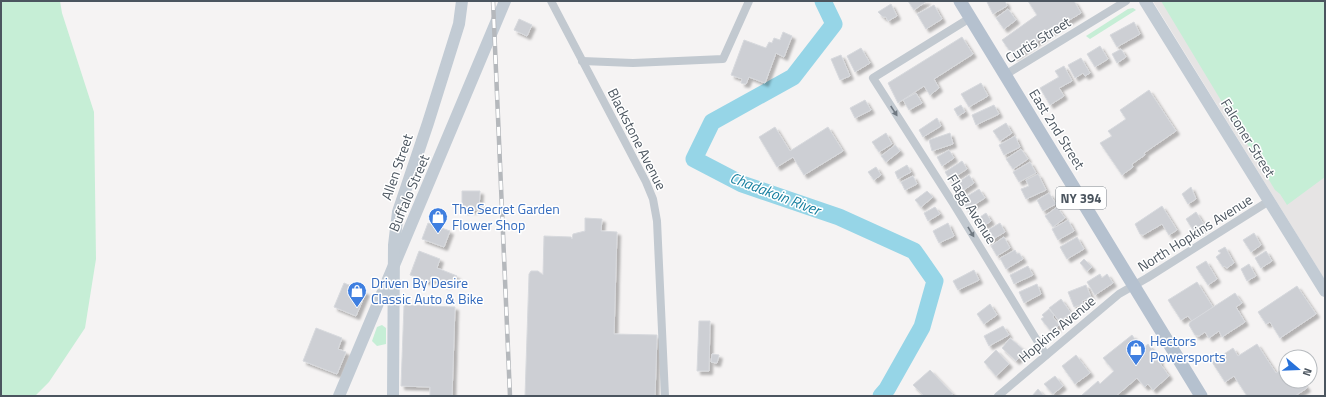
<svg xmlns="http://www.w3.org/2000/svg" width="1326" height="397" font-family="'Titillium Web',sans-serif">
	<defs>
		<filter id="shadow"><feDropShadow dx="3.5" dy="3.5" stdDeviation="1" flood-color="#0004"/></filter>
	</defs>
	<rect width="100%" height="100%" fill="#f5f3f3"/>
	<!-- education -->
	<path fill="#e6e4e4" d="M1153 1H1325V280L1154 3Z"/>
	<!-- green -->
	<g fill="#c6eed6">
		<path d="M1 1H60L62 13 94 112 96 259 85 328 49 382 35 396H1Z"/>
		<path d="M1161 1H1325V177L1287 205 1280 194 1275 190Z"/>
		<path d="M1133 8 1136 10 1090 39 1086 36 1128 9Z"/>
		<path d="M382 325 386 328V344L377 346 372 341 377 327Z"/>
	</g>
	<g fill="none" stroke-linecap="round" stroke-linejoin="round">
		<!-- river -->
		<path stroke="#96d5e7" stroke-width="17" d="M823 1 834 24 793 77 712 122 694 159 742 184 839 217 914 251 935 281 922 327 887 389 881 396"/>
	</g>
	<!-- building -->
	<g fill="#cdcfd4" stroke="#d7d9dd" filter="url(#shadow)">
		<path d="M908 1H927L914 10Z"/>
		<path d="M990 1H1005L1007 6 993 14 987 2Z"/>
		<path d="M1028 1H1074L1081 13 1061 25 1014 57 1002 40 1037 15Z"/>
		<path d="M891 4 897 16 888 21 886 17H883L878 12Z"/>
		<path d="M934 5 942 19 926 29 917 14Z"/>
		<path d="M1008 9 1016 20 1004 29 996 18Z"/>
		<path d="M519 19 532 25 527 36 514 30Z"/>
		<path d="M1134 22 1140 34 1117 47 1110 35Z"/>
		<path d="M783 32 792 36 784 57 776 53 765 83 749 77 746 84 741 83 742 79 731 75 744 40 766 48 769 42 772 43 774 38 780 40Z"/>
		<path d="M962 37 973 54 934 79 939 88 930 95 924 86 898 103 888 83Z"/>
		<path d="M1100 46 1108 59 1095 67 1087 54Z"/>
		<path d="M861 48 870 63 855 72 847 56Z"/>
		<path d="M1121 49 1126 57 1117 63 1112 54Z"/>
		<path d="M841 55 850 76 840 80 831 59Z"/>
		<path d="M1081 58 1090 73 1085 76 1083 73 1075 78 1068 65Z"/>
		<path d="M1064 66 1072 81 1059 88 1064 96 1050 105 1040 88 1059 77 1055 71Z"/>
		<path d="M981 83 988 96 969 107 961 94Z"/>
		<path d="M1149 90 1176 131 1144 153 1145 155 1132 164 1133 167 1122 175 1100 143 1112 136 1108 131 1126 119 1120 110Z"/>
		<path d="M916 93 922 103 909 110 903 100Z"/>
		<path d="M865 100 871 110 855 118 850 108Z"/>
		<path d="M961 105 965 112 958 116 954 109Z"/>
		<path d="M994 105 999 114 976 125 972 115Z"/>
		<path d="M937 118 941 126 923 137 919 130Z"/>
		<path d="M1006 123 1012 133 1000 141 993 131Z"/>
		<path d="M775 127 790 151 828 127 843 151 804 175 793 157 777 167 759 137Z"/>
		<path d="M886 133 892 144 879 152 872 142Z"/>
		<path d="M950 133 953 144 932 151 929 140Z"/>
		<path d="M1015 136 1020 147 1004 155 999 145Z"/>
		<path d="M895 145 900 151 886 162 881 156Z"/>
		<path d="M1021 149 1028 159 1013 169 1006 159Z"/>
		<path d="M949 150 954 158 942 166 937 157Z"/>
		<path d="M962 161 967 169 950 180 945 172Z"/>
		<path d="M1030 162 1036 173 1019 182 1013 172Z"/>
		<path d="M907 165 911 172 898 179 895 172Z"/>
		<path d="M876 167 881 175 874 180 868 172Z"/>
		<path d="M1038 174 1046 190 1026 199 1021 189 1029 186 1026 180Z"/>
		<path d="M969 175 974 183 958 194 953 186Z"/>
		<path d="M913 176 917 184 905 190 901 182Z"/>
		<path d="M1191 187 1196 199 1188 204 1182 194Z"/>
		<path d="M979 189 985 198 967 209 961 200Z"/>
		<path d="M462 191H480L479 210H462Z"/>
		<path d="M927 191 933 197 921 207 915 200Z"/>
		<path d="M1049 193 1056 204 1043 211 1037 200Z"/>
		<path d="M1162 206 1177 230 1169 235 1162 224 1143 235 1140 234 1135 224Z"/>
		<path d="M935 207 940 214 928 221 924 213Z"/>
		<path d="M1057 207 1065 218 1053 227 1045 216Z"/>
		<path d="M1196 212 1205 226 1195 233 1186 219Z"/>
		<path d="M986 213 991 221 979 229 974 221Z"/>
		<path d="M585 218 602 219 601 231 617 232 614 334 657 335 655 396H525L529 274 531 271H538L543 275 544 236 571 237 572 239 573 234 585 231Z"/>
		<path d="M1068 220 1074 231 1058 240 1052 229Z"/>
		<path d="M428 223 450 231 444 247 422 239Z"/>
		<path d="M948 223 954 236 939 243 933 231Z"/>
		<path d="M1000 223 1005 232 988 242 983 233Z"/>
		<path d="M1254 233 1261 245 1251 252 1243 240Z"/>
		<path d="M1004 237 1010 248 997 256 991 246Z"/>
		<path d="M1077 237 1084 249 1067 259 1060 247Z"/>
		<path d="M1225 247 1234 263 1227 268 1224 266 1223 267 1216 257 1221 253 1218 251Z"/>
		<path d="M1015 250 1017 254 1019 253 1023 259 1006 269 1000 258Z"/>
		<path d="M419 251 440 259 437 268 457 276 454 284 448 281 446 285 431 279 429 282 410 275Z"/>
		<path d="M1266 251 1272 261 1261 268 1255 258Z"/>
		<path d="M1084 259 1092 267 1087 271 1080 263Z"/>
		<path d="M1206 261 1217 279 1208 285 1196 267Z"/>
		<path d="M1249 264 1256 276 1247 281 1241 269Z"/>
		<path d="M1028 266 1033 275 1014 284 1010 275Z"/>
		<path d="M974 270 979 280 958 290 953 281Z"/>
		<path d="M1100 274 1102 278 1107 274 1113 283 1095 295 1087 282Z"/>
		<path d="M1197 282 1213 307 1192 321 1188 316 1181 320 1168 300Z"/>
		<path d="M344 283 366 292 356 316 334 307Z"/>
		<path d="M1037 284 1041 294 1024 303 1019 292Z"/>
		<path d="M1086 285 1091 297 1082 301 1083 304 1074 307 1068 292Z"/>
		<path d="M1297 286 1316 314 1280 338 1270 322 1266 324 1258 312Z"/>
		<path d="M1235 293 1242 303 1236 307 1245 322 1222 337 1219 331 1209 338 1205 332 1199 336 1195 335 1189 325 1190 322Z"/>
		<path d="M1061 299 1071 313 1059 321 1049 308Z"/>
		<path d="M990 304 997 315 984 324 977 314Z"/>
		<path d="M404 305 455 307 452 396H430V387L401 386Z"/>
		<path d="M1049 309 1054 315 1053 317 1059 325 1054 330 1052 328 1050 330 1041 319 1044 317 1042 315Z"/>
		<path d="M699 321H710L709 371H697Z"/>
		<path d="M1003 326 1009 335 989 346 984 336Z"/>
		<path d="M316 328 342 338 338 349 346 352 337 374 303 361Z"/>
		<path d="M1132 335 1142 349 1148 344 1160 360 1159 362 1169 376 1153 390 1148 384 1145 387 1137 378 1116 396H1083L1082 395 1098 381 1100 384 1114 371 1103 358Z"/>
		<path d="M1010 338 1025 351 1016 361 1002 348Z"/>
		<path d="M1257 344 1276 373 1286 367V381H1302L1307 388 1295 396H1247L1234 376 1225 382 1212 362 1233 348 1238 356Z"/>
		<path d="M996 350 1009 364 996 376 984 362Z"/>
		<path d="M712 354 719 355 717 363 711 362Z"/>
		<path d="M1076 355 1090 373 1075 384 1062 366Z"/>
		<path d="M930 370 953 394 950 396H924L913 385Z"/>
		<path d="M1055 376 1063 386 1053 394 1044 384Z"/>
		<path d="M1038 389 1044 396H1032Z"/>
	</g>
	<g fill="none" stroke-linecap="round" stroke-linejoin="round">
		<!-- street -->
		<g stroke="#c2c9d0" stroke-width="8">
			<path d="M551 1 646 182 653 199 657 221 665 396"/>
			<path d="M970 18 873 78 953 203 1046 355"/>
			<path d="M582 61 633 63 723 59 749 1"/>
			<path d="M1005 75 1126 1"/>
			<path d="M998 396 1119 294 1147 278 1269 201"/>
		</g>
		<!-- secondary -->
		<g stroke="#c2cbd4" stroke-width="12">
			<path d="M1145 1 1325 291"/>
			<path d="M339 396 505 1"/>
			<path d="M393 396 394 245 398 212 428 123 459 24 462 1"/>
		</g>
		<!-- primary -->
		<path stroke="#b5c1cf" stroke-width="13" d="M960 1 1201 396"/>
		<defs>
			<path id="rail" d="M493 1 510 396"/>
		</defs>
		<!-- rail casing -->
		<use href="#rail" stroke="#b5b8bc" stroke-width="4.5"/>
		<!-- rail -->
		<use href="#rail" stroke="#fff" stroke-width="3" stroke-dasharray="9" stroke-linecap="butt"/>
	</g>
	<!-- one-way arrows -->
	<defs><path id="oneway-solid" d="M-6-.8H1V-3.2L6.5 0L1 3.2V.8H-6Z"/></defs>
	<g fill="#6f7881">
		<use href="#oneway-solid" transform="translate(894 111) rotate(57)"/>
		<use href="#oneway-solid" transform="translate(971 232) rotate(59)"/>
	</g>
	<!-- icons -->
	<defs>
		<symbol id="shop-pin" viewBox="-11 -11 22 30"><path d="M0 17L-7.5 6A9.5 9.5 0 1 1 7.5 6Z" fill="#3f7fe0" stroke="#fff"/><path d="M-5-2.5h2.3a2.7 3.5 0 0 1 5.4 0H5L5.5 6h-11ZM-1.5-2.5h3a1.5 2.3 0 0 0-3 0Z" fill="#fff"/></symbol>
	</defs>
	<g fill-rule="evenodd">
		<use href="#shop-pin" x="427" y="206" width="22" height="30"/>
		<use href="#shop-pin" x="346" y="280" width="22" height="30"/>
		<use href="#shop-pin" x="1125" y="338" width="22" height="30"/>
	</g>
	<g text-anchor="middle" stroke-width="3" stroke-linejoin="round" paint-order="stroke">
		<!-- shield labels -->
		<rect fill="#fff" stroke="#81888f" stroke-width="1" x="1056" y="187" width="50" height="22" rx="3"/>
		<g font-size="13" font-weight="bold" fill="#4b555f">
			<text x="1081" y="203">NY 394</text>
		</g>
		<!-- street labels -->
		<g font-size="14" fill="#4b555f" stroke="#fff">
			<text transform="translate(1038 40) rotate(-32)" y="5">Curtis Street</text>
			<text transform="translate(1057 129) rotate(58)" y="5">East 2nd Street</text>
			<text transform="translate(1248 138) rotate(58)" y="5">Falconer Street</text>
			<text transform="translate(637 139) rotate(63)" y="5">Blackstone Avenue</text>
			<text transform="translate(397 167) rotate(-71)" y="5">Allen Street</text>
			<text transform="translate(409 193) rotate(-67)" y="5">Buffalo Street</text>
			<text transform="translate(972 209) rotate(58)" y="5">Flagg Avenue</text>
			<text transform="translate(1195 233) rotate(-32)" y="5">North Hopkins Avenue</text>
			<text transform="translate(1057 329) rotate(-40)" y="5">Hopkins Avenue</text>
		</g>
		<!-- shop labels -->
		<g font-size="14" fill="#366cbe" stroke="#fff" text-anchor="start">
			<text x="452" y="214">The Secret Garden<tspan x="452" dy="16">Flower Shop</tspan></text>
			<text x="371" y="288">Driven By Desire<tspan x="371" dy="16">Classic Auto &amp; Bike</tspan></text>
			<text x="1150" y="346">Hectors<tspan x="1150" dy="16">Powersports</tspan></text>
		</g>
		<!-- water labels -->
		<g font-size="15" font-style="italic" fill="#1780a0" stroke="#fff">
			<text transform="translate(775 194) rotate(21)" y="5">Chadakoin River</text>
		</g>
	</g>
	<!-- border -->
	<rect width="1326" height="397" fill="none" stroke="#4b555f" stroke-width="4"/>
	<!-- north arrow -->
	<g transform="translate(1298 369) rotate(109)"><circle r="19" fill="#ffffff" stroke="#b7bbbf"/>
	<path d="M0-3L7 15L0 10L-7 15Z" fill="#2872da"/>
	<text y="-6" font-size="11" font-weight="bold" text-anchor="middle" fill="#4b555f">N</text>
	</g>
</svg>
